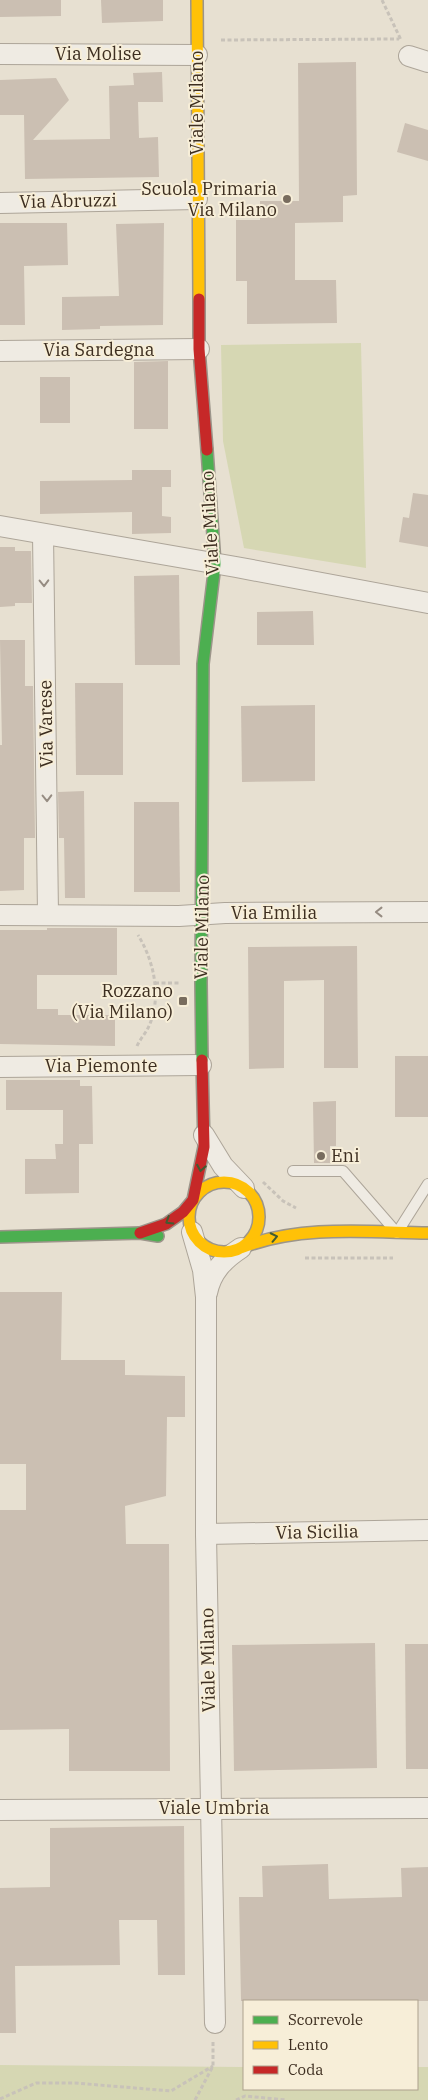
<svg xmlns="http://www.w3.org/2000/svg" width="428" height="2100" font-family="'IBM Plex Serif',serif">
	<rect width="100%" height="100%" fill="#e7e0d1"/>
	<!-- green -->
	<g fill="#d6d7b3">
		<path d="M361 343 366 568 244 548 223 441 221 345Z"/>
		<path d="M0 2065 244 2067V2089H417V2067H428V2100H0Z"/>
	</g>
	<!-- building -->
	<g fill="#cbbfb2">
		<path d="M0 0H61V16L0 17Z"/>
		<path d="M101 0H163V21L102 23Z"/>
		<path d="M356 62 357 195 343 196V222L295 223V280H336L337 323 247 324V281H236V220H260V201H299L298 63Z"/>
		<path d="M162 72 163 102H138L139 138 158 137 159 177 25 179 24 115H0V80L56 78 69 100 33 140 110 139 109 86 134 85 133 73Z"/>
		<path d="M405 123 428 130V161L397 152Z"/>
		<path d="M0 223H67L68 265 24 266 25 325H0Z"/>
		<path d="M164 223 163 325 100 326V329L62 330V297L119 296 116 224Z"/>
		<path d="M168 361V429H134V362Z"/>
		<rect x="40" y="377" width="30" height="46"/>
		<path d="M132 470H171V487H162V516L171 517V533L132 534V512L40 514V481L132 480Z"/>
		<path d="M413 493 428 495V547L399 542 403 517 409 518Z"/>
		<path d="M0 547H15V551H31L32 603H15V606L0 607Z"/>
		<path d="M179 575 180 665H135L134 576Z"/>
		<path d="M313 611 314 645H257V612Z"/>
		<path d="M0 640H25V686H33L35 838H24V890L0 891V745H2Z"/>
		<path d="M75 683H123V775H76Z"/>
		<path d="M315 705V781L242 782 241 706Z"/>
		<path d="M84 791 85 898H65L64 838H59L58 792Z"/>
		<path d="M134 802H179L180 892H134Z"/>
		<path d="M47 928H117V975H37V1009H58V1015H115V1046L0 1044V930H47Z"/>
		<path d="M357 946 358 1068H324V980L284 981V1068L249 1069 248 947Z"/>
		<rect x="395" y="1056" width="33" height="61"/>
		<path d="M6 1080H80V1086H92L93 1144H79V1193L25 1194V1159H56L55 1144H63V1110H6Z"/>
		<path d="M336 1101V1146H330V1163H314L313 1102Z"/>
		<path d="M0 1292H62L61 1360H125V1375L185 1376V1417H167L166 1496 125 1506 126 1544H169L170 1771H69V1729L0 1730V1510H26V1464H0Z"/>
		<path d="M375 1643 377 1768 234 1771 232 1645Z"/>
		<path d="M405 1644H428V1769H406Z"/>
		<path d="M184 1826 185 1975H158L157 1920H119L120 1965 15 1966 16 2033H0V1888L50 1887V1828Z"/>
		<path d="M328 1864 329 1899 402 1897 401 1868 428 1867V2001H241L239 1897H263L262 1866Z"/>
	</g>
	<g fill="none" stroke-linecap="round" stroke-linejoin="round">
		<defs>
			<path id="lane" d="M293 1171H343L397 1233 428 1184"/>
			<g id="street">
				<path d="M0 54 197 55"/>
				<path d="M409 56 428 62"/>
				<path d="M0 203 197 199"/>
				<path d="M0 351 199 349"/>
				<path d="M0 526 236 567 428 603"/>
				<path d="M43 534 48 914"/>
				<path d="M0 915 179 916 225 913 428 912"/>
				<path d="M0 1067 201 1065"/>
				<path d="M204 1135 223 1166 244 1188"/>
				<path d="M192 1232 203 1270 206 1297V1534L215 2023"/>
				<path d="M207 1293C211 1272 224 1259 241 1248"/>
				<path d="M206 1534 428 1530"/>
				<path d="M0 1810 428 1808"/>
			</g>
			<g id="fast">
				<path d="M202 1060 201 983 203 664 215 564 207 450"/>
				<path d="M0 1237 140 1233 158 1236"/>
			</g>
			<g id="slow">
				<path d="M197 0 199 299"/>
				<circle cx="224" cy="1217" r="35"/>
				<path d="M243 1247C303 1225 366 1232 428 1233"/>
			</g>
			<g id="jam">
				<path d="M199 299V349L207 450"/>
				<path d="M140 1233 166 1224 183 1212 193 1200 204 1147 202 1060"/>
			</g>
		</defs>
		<!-- lane casing -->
		<use href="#lane" stroke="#ada599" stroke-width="12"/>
		<!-- street casing -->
		<use href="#street" stroke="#ada599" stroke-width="22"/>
		<!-- fast casing -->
		<use href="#fast" stroke="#9c958a" stroke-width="14"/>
		<!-- slow casing -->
		<use href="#slow" stroke="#9c958a" stroke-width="14"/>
		<!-- jam casing -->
		<use href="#jam" stroke="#9c958a" stroke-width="14"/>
		<!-- path -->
		<g stroke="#c8c2b9" stroke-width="3" stroke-dasharray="4 2.5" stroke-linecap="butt">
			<path d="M382 0 401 40"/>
			<path d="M221 40 399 39"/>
			<path d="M155 983H179"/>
			<path d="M137 1046C140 1039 146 1033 149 1026 162 997 154 961 138 935"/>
			<path d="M263 1182 283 1201 296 1208"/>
			<path d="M305 1258H393"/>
			<path d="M0 2099 36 2083H75L171 2091 213 2066"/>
			<path d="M195 2100 213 2066V2042"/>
			<path d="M236 2100 245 2096 287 2100"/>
		</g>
		<!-- lane -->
		<use href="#lane" stroke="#efebe3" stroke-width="10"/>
		<!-- street -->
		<use href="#street" stroke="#efebe3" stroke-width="20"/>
		<!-- fast -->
		<use href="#fast" stroke="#4caf50" stroke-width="11"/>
		<!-- slow -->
		<use href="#slow" stroke="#ffc107" stroke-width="11"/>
		<!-- jam -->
		<use href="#jam" stroke="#c62828" stroke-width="11"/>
	</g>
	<!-- one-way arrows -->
	<defs><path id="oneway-chevron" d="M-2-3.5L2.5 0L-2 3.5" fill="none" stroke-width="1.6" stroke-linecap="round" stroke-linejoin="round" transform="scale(1.25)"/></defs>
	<g stroke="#968c82">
		<use href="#oneway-chevron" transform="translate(44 583) rotate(89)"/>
		<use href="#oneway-chevron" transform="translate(47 798) rotate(89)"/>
		<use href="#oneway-chevron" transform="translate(379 912) rotate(180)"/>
	</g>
	<g stroke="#425b31">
		<use href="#oneway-chevron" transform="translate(201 1168) rotate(100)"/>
		<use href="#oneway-chevron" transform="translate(169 1221) rotate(148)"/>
		<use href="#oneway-chevron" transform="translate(274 1237) rotate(-12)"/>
	</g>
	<!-- markers -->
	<g fill="#786c5e" stroke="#f7eed8" stroke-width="2">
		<circle cx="287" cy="199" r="5"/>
		<rect x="178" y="996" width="10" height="10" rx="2.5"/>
		<circle cx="321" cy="1156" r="5"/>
	</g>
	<g text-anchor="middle" stroke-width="4" stroke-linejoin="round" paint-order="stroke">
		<!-- street labels -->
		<g font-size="18" fill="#3d2e20" stroke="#f7eed8">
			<text x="98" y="60">Via Molise</text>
			<text transform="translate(197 103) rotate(-90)" y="6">Viale Milano</text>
			<text transform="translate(68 201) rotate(-1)" y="6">Via Abruzzi</text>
			<text x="99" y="356">Via Sardegna</text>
			<text transform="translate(210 523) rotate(-93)" y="6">Viale Milano</text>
			<text transform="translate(46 724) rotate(-91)" y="6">Via Varese</text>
			<text x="274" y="919">Via Emilia</text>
			<text transform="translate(202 927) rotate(-89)" y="6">Viale Milano</text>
			<text x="101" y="1072">Via Piemonte</text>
			<text transform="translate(317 1532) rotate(-1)" y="6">Via Sicilia</text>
			<text transform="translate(208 1660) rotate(-91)" y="6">Viale Milano</text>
			<text x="214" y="1814">Viale Umbria</text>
		</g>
		<!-- poi labels -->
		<g font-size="18" fill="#3d2e20" stroke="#f7eed8" text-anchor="end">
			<text x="277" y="195">Scuola Primaria<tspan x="277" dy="21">Via Milano</tspan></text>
			<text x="173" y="997">Rozzano<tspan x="173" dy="21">(Via Milano)</tspan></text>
			<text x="331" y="1162" text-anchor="start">Eni</text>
		</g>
	</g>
	<!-- legend -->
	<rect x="243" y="2000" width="175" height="90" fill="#f7eed8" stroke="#ada18e"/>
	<rect x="253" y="2016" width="25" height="8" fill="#4caf50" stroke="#ada18e"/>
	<text x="288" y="2025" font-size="15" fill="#3d2e20">Scorrevole</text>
	<rect x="253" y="2041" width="25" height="8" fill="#ffc107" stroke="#ada18e"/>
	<text x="288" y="2050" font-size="15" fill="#3d2e20">Lento</text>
	<rect x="253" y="2066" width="25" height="8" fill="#c62828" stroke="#ada18e"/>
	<text x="288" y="2075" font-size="15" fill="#3d2e20">Coda</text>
</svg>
